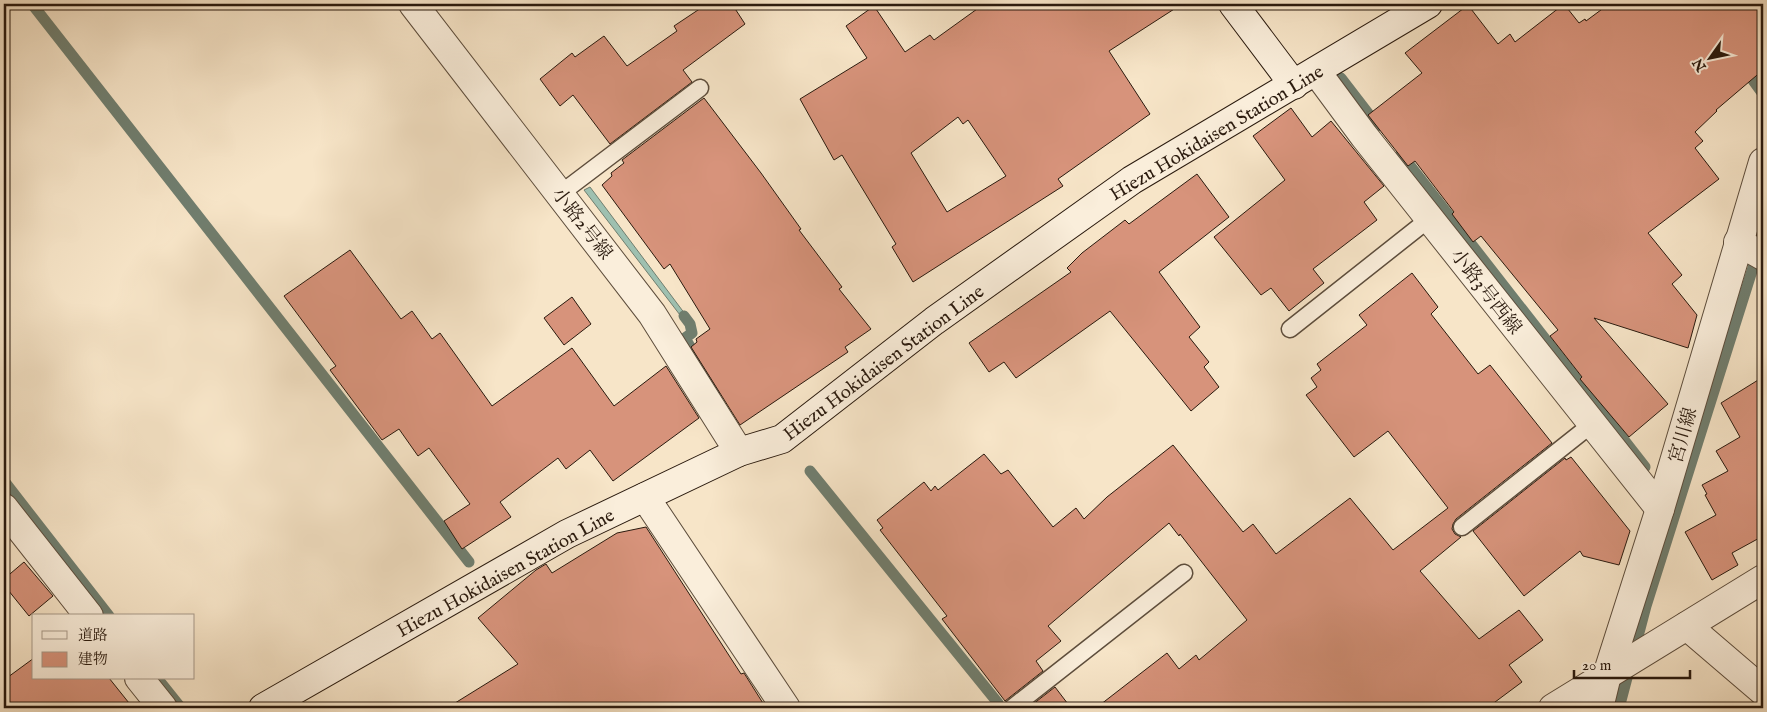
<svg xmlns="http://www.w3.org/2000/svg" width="1767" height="712" font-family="'IM FELL English','Noto Serif JP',serif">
	<rect width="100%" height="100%" fill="#f7e5c8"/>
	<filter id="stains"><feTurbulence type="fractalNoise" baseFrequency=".004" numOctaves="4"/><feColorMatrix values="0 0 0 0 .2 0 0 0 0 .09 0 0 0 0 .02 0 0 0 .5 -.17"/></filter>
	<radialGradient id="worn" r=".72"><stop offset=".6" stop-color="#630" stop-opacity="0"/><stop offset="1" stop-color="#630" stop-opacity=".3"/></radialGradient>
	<!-- water -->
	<path fill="#9ec0b0" stroke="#707e6f" d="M590 187 694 326 690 328 584 190Z"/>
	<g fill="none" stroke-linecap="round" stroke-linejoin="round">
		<!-- stream -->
		<g stroke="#707e6f" stroke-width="11">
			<path d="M32 4 469 562"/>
			<path d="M1744 68 1763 94"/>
			<path d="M1341 78 1378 126"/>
			<path d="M1401 154 1645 467"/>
			<path d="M684 316 690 324 692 333 685 338 716 391"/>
			<path d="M810 471 998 703"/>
			<path d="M4 481 109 616"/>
			<path d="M157 678 181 708"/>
			<path d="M1619 708 1646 606 1763 236"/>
		</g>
	</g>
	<!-- building -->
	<g fill="#d7937b" stroke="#2a1a0e" fill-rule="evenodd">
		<path d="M707 4H732L745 24 683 70 692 82 610 144 573 95 560 106 540 79 572 53 575 57 604 36 627 66 677 31 674 26Z"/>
		<path d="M984 4H1182L1109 51 1150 114 1058 179 1063 186 913 282 892 247 896 244 842 155 834 160 800 99 867 58 846 26 874 6 905 52 930 35 934 40ZM958 117 963 124 968 120 1006 176 947 212 911 153Z"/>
		<path d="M1564 4 1579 23 1585 19 1586 21 1609 4H1763V70L1716 110 1717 111 1695 132 1703 141 1695 148 1719 179 1648 233 1682 275 1672 284 1697 315 1688 348 1594 318 1668 404 1629 437 1580 379 1582 377 1550 336 1558 330 1481 236 1473 242 1452 214 1454 212 1415 161 1408 166 1368 115 1422 73 1405 53 1468 5 1498 44 1510 34 1515 42Z"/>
		<path d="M704 98 761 173 801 229 799 230 842 287 839 289 871 329 845 347 848 352 740 425 691 347 697 342 696 339 710 329 670 264 664 269 602 185 612 176 611 173 624 163 622 160Z"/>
		<path d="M1291 108 1312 137 1331 121 1384 186 1364 202 1377 220 1313 269 1324 283 1289 311 1271 288 1261 295 1214 237 1285 180 1253 136Z"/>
		<path d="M1197 174 1229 217 1159 272 1200 327 1189 337 1209 362 1204 367 1219 387 1191 411 1110 311 1016 378 1004 362 989 372 969 343 1071 272 1067 268 1082 253 1125 220 1129 224Z"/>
		<path d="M350 250 401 319 412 311 432 339 440 333 492 406 572 348 614 406 666 366 699 418 613 481 590 450 566 469 558 458 500 502 511 517 462 549 444 521 470 504 429 448 418 456 399 429 382 440 330 370 336 366 284 296Z"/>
		<path d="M1412 273 1438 307 1431 314 1478 374 1490 365 1552 443 1456 519 1453 524 1452 529 1455 534 1461 537 1420 571 1479 639 1519 610 1543 640 1509 665 1522 682 1487 708H1096L1167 653 1179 669 1196 655 1199 660 1247 620 1180 534 1179 536 1169 523 1048 626 1061 641 1036 661 1043 671 1005 701 942 619 947 616 880 530 883 528 877 520 924 482 931 491 935 486 938 490 984 454 1001 474 1008 470 1053 527 1076 508 1084 519 1107 497 1173 445 1243 532 1253 524 1276 554 1350 498 1393 550 1448 508 1388 431 1354 457 1306 395 1317 387 1311 378 1321 370 1317 364 1367 325 1359 315Z"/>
		<path d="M572 297 591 324 564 345 544 318Z"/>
		<path d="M1763 377V536L1732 553 1738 565 1712 580 1685 532 1716 515 1705 495 1707 494 1702 485 1728 471 1716 451 1740 437 1721 403Z"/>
		<path d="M1571 457 1630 531 1619 565 1583 556 1580 551 1524 596 1473 531 1565 458 1566 460Z"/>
		<path d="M646 527 741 674 744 673 766 708H447L518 664 478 618 536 570 546 564 552 573 617 533Z"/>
		<path d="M24 562 53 596 29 616 4 585V579Z"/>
		<path d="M34 658V678H109L133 708H4V680Z"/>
		<path d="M1055 687 1071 708H1028Z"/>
	</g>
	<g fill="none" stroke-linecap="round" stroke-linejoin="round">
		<defs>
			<g id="lane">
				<path d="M560 194 700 88"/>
				<path d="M1290 329 1429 219"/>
				<path d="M1462 527 1592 424"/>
				<path d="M1012 708 1184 573"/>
			</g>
			<g id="street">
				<path d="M413 4 652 314 739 452"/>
				<path d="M1316 71 1364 136 1660 509"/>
				<path d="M1738 242 1763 256"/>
				<path d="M645 497 786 708"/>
				<path d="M4 508 89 616"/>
				<path d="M1687 626 1763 691"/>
				<path d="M139 678 163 708"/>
				<path d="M1553 708 1763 579"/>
				<path d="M1599 708 1607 675 1660 509 1763 162"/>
			</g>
			<g id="secondary">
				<path d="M1233 4 1294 85"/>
				<path d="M263 708 567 534 739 452 782 439 934 321 1132 180 1428 4"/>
			</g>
		</defs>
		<!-- lane casing -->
		<use href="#lane" stroke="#5d4d3c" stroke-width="19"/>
		<!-- street casing -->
		<use href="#street" stroke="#5d4d3c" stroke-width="30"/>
		<!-- secondary casing -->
		<use href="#secondary" stroke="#2a1a0e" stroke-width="30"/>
		<!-- lane -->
		<use href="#lane" stroke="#faeedb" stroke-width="16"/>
		<!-- street -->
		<use href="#street" stroke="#faeedb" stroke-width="28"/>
		<!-- secondary -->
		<use href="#secondary" stroke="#faeedb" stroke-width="28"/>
	</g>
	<g text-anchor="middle" stroke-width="4.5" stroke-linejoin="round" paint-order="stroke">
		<!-- street labels -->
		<g font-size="19" fill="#2a1a0e" stroke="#faeedb">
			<text transform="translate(1216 132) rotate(-31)" y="7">Hiezu Hokidaisen Station Line</text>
			<text transform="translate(583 223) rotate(52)" y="7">小路2号線</text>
			<text transform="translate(1487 291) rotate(52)" y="7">小路3号西線</text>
			<text transform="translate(883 362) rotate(-37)" y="7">Hiezu Hokidaisen Station Line</text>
			<text transform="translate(1682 435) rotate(-74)" y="7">宮川線</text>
			<text transform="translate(505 572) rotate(-29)" y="7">Hiezu Hokidaisen Station Line</text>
		</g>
	</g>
	<!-- margin -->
	<rect width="1767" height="712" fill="none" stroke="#f7e5c8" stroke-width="20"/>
	<rect x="5" y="5" width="1757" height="702" fill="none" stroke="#2a1a0e" stroke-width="2.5"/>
	<rect x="10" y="10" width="1747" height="692" fill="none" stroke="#2a1a0e"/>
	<!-- legend -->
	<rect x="32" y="614" width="162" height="65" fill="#faeedb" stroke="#a79989"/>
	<rect x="42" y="631" width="25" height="8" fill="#faeedb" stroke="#a79989"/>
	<text x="78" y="640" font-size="15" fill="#2a1a0e">道路</text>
	<rect x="42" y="652" width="25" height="15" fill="#d7937b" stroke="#a79989"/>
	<text x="78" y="664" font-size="15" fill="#2a1a0e">建物</text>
	<!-- north arrow -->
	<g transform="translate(1710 58) rotate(237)" stroke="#faeedb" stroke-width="4" paint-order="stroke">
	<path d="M0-4L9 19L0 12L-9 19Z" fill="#2a1a0e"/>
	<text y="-8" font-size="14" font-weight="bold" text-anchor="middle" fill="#2a1a0e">N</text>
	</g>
	<!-- scale -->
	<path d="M1574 670v8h116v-8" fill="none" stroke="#2a1a0e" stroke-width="2.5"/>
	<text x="1582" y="670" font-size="15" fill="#2a1a0e" stroke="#faeedb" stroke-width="4" paint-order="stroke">20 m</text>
	<rect width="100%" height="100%" filter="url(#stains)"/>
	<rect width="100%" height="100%" fill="url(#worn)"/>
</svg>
